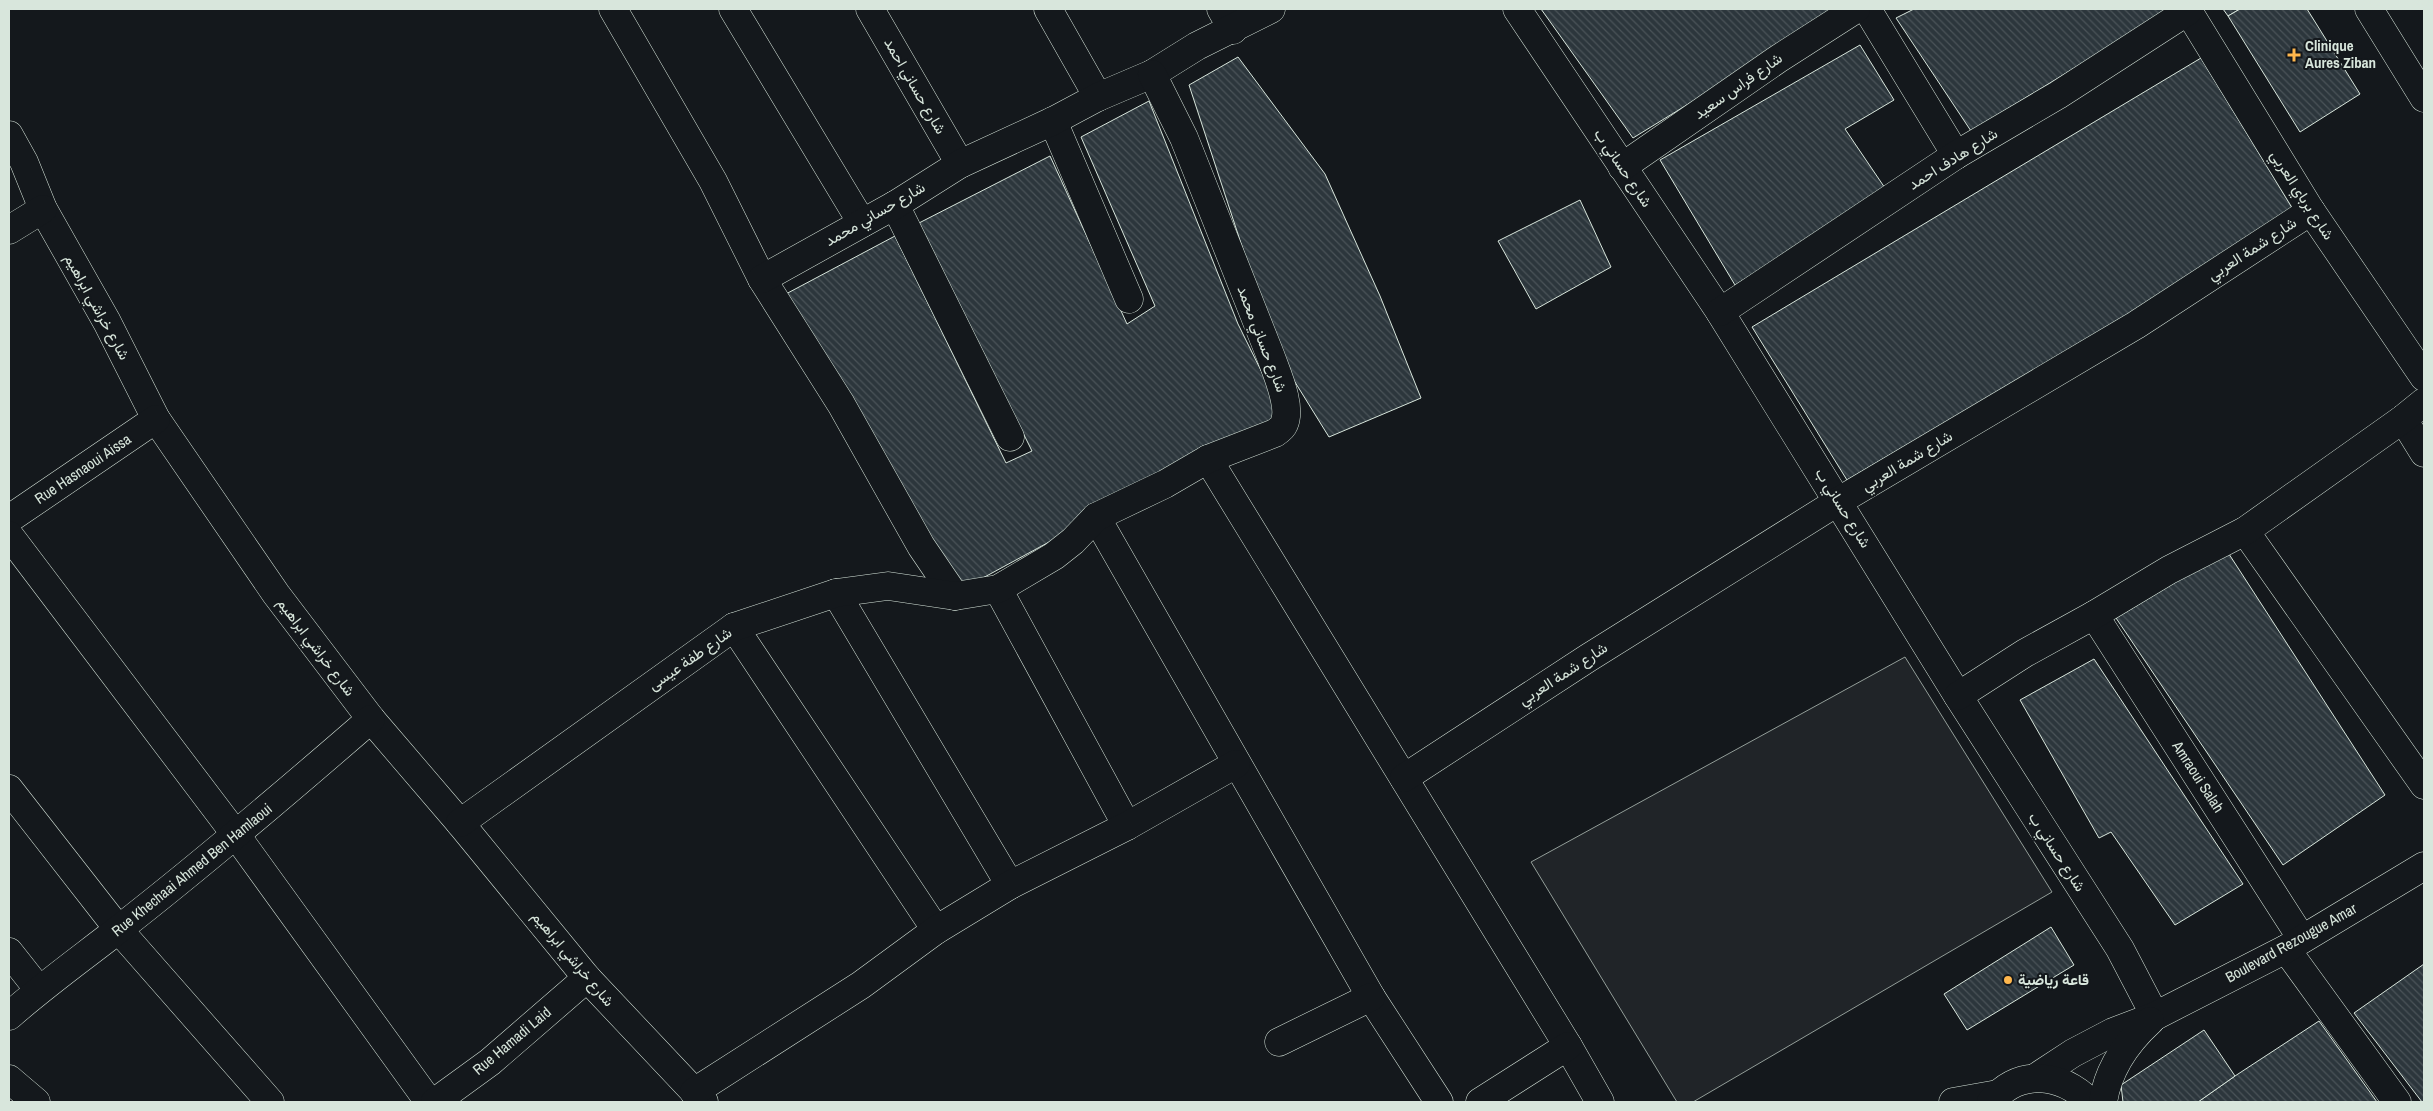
<svg xmlns="http://www.w3.org/2000/svg" width="2433" height="1111" font-family="'Archivo Narrow',Vazirmatn,sans-serif">
	<defs>
		<pattern id="building-back-hatch" width="6" height="6" patternUnits="userSpaceOnUse" patternTransform="scale(1.25)"><rect width="6" height="6" fill="#2c363c"/><path d="M-1 5l2 2M0 0l6 6M5-1l2 2" fill="none" stroke="#4a5358"/></pattern>
	</defs>
	<rect width="100%" height="100%" fill="#14181c"/>
	<!-- pitch -->
	<path fill="#202428" stroke="#939e99" d="M1905 657 2052 892 1693 1102H1677L1531 862Z"/>
	<!-- building -->
	<g fill="url(#building-back-hatch)" stroke="#d8e6dc">
		<path d="M1541 9H1843L1633 138Z"/>
		<path d="M1914 9H2170V10L1971 131 1896 18Z"/>
		<path d="M2223 9H2240L2228 16Z"/>
		<path d="M2240 9H2307L2360 94 2300 132 2228 16Z"/>
		<path d="M1860 45 1894 100 1845 129 1887 191 1735 285 1660 160Z"/>
		<path d="M1238 57 1325 174 1380 296 1421 398 1329 437 1277 353 1189 85Z"/>
		<path d="M2201 58 2297 216 1847 480 1752 327Z"/>
		<path d="M1149 101 1238 324 1283 415 957 592 784 295 895 236 1006 463 1032 451 919 223 1050 156 1127 324 1155 306 1081 137Z"/>
		<path d="M1580 200 1611 267 1536 309 1498 241Z"/>
		<path d="M2227 551 2385 795 2283 865 2116 618Z"/>
		<path d="M2094 659 2243 884 2175 925 2111 832 2099 838 2020 700Z"/>
		<path d="M2051 927 2074 965 1967 1030 1944 994Z"/>
		<path d="M2424 964V1102H2422L2354 1013Z"/>
		<path d="M2319 1021 2377 1102H2198L2235 1076Z"/>
		<path d="M2204 1030 2235 1076 2198 1102H2123L2121 1085Z"/>
	</g>
	<g fill="none" stroke-linecap="round" stroke-linejoin="round">
		<defs>
			<g id="minor">
				<path d="M613 9 713 181 762 279 841 404 921 546 955 596"/>
				<path d="M733 9 862 223"/>
				<path d="M870 9 960 164"/>
				<path d="M1048 9 1098 97"/>
				<path d="M1221 9 1233 30"/>
				<path d="M1517 9 1720 312 1958 696 2120 949 2155 1016"/>
				<path d="M1867 9 1956 155"/>
				<path d="M2187 9 2311 211 2424 377"/>
				<path d="M2369 9 2424 98"/>
				<path d="M1053 121 1129 299"/>
				<path d="M9 135 24 162 43 209 107 322 156 419 276 594 371 719 460 823 587 978 704 1102"/>
				<path d="M1622 167 1778 59 1856 9"/>
				<path d="M895 205 1010 437"/>
				<path d="M9 230 43 209"/>
				<path d="M762 279 895 205 960 164 1053 121 1098 97 1152 74 1197 46 1271 9"/>
				<path d="M1720 312 1956 155 2058 95 2188 11"/>
				<path d="M2403 419 2424 453"/>
				<path d="M1208 459 1568 1046 1600 1102"/>
				<path d="M1096 517 1371 997 1439 1102"/>
				<path d="M9 519 156 419"/>
				<path d="M2245 531 2424 785"/>
				<path d="M9 535 236 835 429 1102"/>
				<path d="M998 589 1127 826"/>
				<path d="M836 593 1010 885"/>
				<path d="M2094 615 2302 939"/>
				<path d="M734 627 936 930"/>
				<path d="M1958 696 2025 653 2094 615 2169 570 2245 531 2403 419 2424 402"/>
				<path d="M1404 778 1588 658 1839 501 2136 325 2311 211"/>
				<path d="M9 789 119 930 270 1102"/>
				<path d="M460 823 734 627 836 593 888 586 955 596 998 589 1054 556 1073 541 1096 517 1165 484 1208 459 1275 433C1278 431 1283 427 1284 424 1292 407 1277 374 1271 357L1184 138 1152 74"/>
				<path d="M2286 949 2397 1102"/>
				<path d="M9 952 39 990"/>
				<path d="M9 1016C44 985 82 958 119 929 205 862 288 791 371 719"/>
				<path d="M1279 1042 1371 997"/>
				<path d="M9 1079 36 1102"/>
				<path d="M694 1092 861 985 936 930 1010 885 1127 826 1236 764"/>
				<path d="M435 1102 490 1062 587 978"/>
				<path d="M1480 1102 1568 1046"/>
				<path d="M1953 1102 1998 1094"/>
			</g>
			<g id="major">
				<path d="M2035 1078 2073 1053 2113 1032 2155 1016 2286 949 2424 866"/>
				<path d="M1991 1102C2019 1068 2061 1073 2090 1102"/>
				<path d="M2103 1102C2108 1070 2126 1043 2150 1021"/>
			</g>
		</defs>
		<!-- minor casing -->
		<use href="#minor" stroke="#d8e6dc" stroke-width="29"/>
		<!-- major casing -->
		<use href="#major" stroke="#d8e6dc" stroke-width="29"/>
		<!-- minor -->
		<use href="#minor" stroke="#14181c" stroke-width="28"/>
		<!-- major -->
		<use href="#major" stroke="#14181c" stroke-width="28"/>
	</g>
	<!-- markers -->
	<g fill="#ffb74d" stroke="#14181c" stroke-width="2">
		<path d="M2291.5 47.5h5v5h5v5h-5v5h-5v-5h-5v-5h5z"/>
		<circle cx="2008" cy="980" r="5"/>
	</g>
	<g text-anchor="middle" stroke-width="4" stroke-linejoin="round" paint-order="stroke">
		<!-- poi labels -->
		<g font-size="15" font-weight="bold" fill="#d8e6dc" stroke="#14181c" text-anchor="start">
			<text x="2305" y="51">Clinique<tspan x="2305" dy="17">Aures Ziban</tspan></text>
			<text x="2018" y="985">قاعة رياضية</text>
		</g>
		<!-- street labels -->
		<g font-size="15" fill="#d8e6dc" stroke="#14181c">
			<text transform="translate(915 86) rotate(60)" y="5">شارع حساني احمد</text>
			<text transform="translate(1738 86) rotate(-35)" y="5">شارع فراس سعيد</text>
			<text transform="translate(1953 159) rotate(-32)" y="5">شارع هادف احمد</text>
			<text transform="translate(1623 168) rotate(56)" y="5">شارع حساني ب</text>
			<text transform="translate(2302 195) rotate(57)" y="5">شارع برباي العربي</text>
			<text transform="translate(875 214) rotate(-30)" y="5">شارع حساني محمد</text>
			<text transform="translate(2252 249) rotate(-33)" y="5">شارع شمة العربي</text>
			<text transform="translate(97 307) rotate(61)" y="5">شارع خراشي ابراهيم</text>
			<text transform="translate(1262 339) rotate(69)" y="5">شارع حساني محمد</text>
			<text transform="translate(1907 461) rotate(-31)" y="5">شارع شمة العربي</text>
			<text transform="translate(83 469) rotate(-34)" y="5">Rue Hasnaoui Aissa</text>
			<text transform="translate(1843 508) rotate(58)" y="5">شارع حساني ب</text>
			<text transform="translate(316 647) rotate(53)" y="5">شارع خراشي ابراهيم</text>
			<text transform="translate(690 659) rotate(-35)" y="5">شارع طفة عيسى</text>
			<text transform="translate(1563 674) rotate(-33)" y="5">شارع شمة العربي</text>
			<text transform="translate(2198 777) rotate(57)" y="5">Amraoui Salah</text>
			<text transform="translate(2057 852) rotate(57)" y="5">شارع حساني ب</text>
			<text transform="translate(192 870) rotate(-39)" y="5">Rue Khechaai Ahmed Ben Hamlaoui</text>
			<text transform="translate(2291 943) rotate(-29)" y="5">Boulevard Rezougue Amar</text>
			<text transform="translate(573 959) rotate(50)" y="5">شارع خراشي ابراهيم</text>
			<text transform="translate(512 1041) rotate(-40)" y="5">Rue Hamadi Laid</text>
		</g>
	</g>
	<!-- border -->
	<rect width="2433" height="1111" fill="none" stroke="#d8e6dc" stroke-width="20"/>
</svg>
